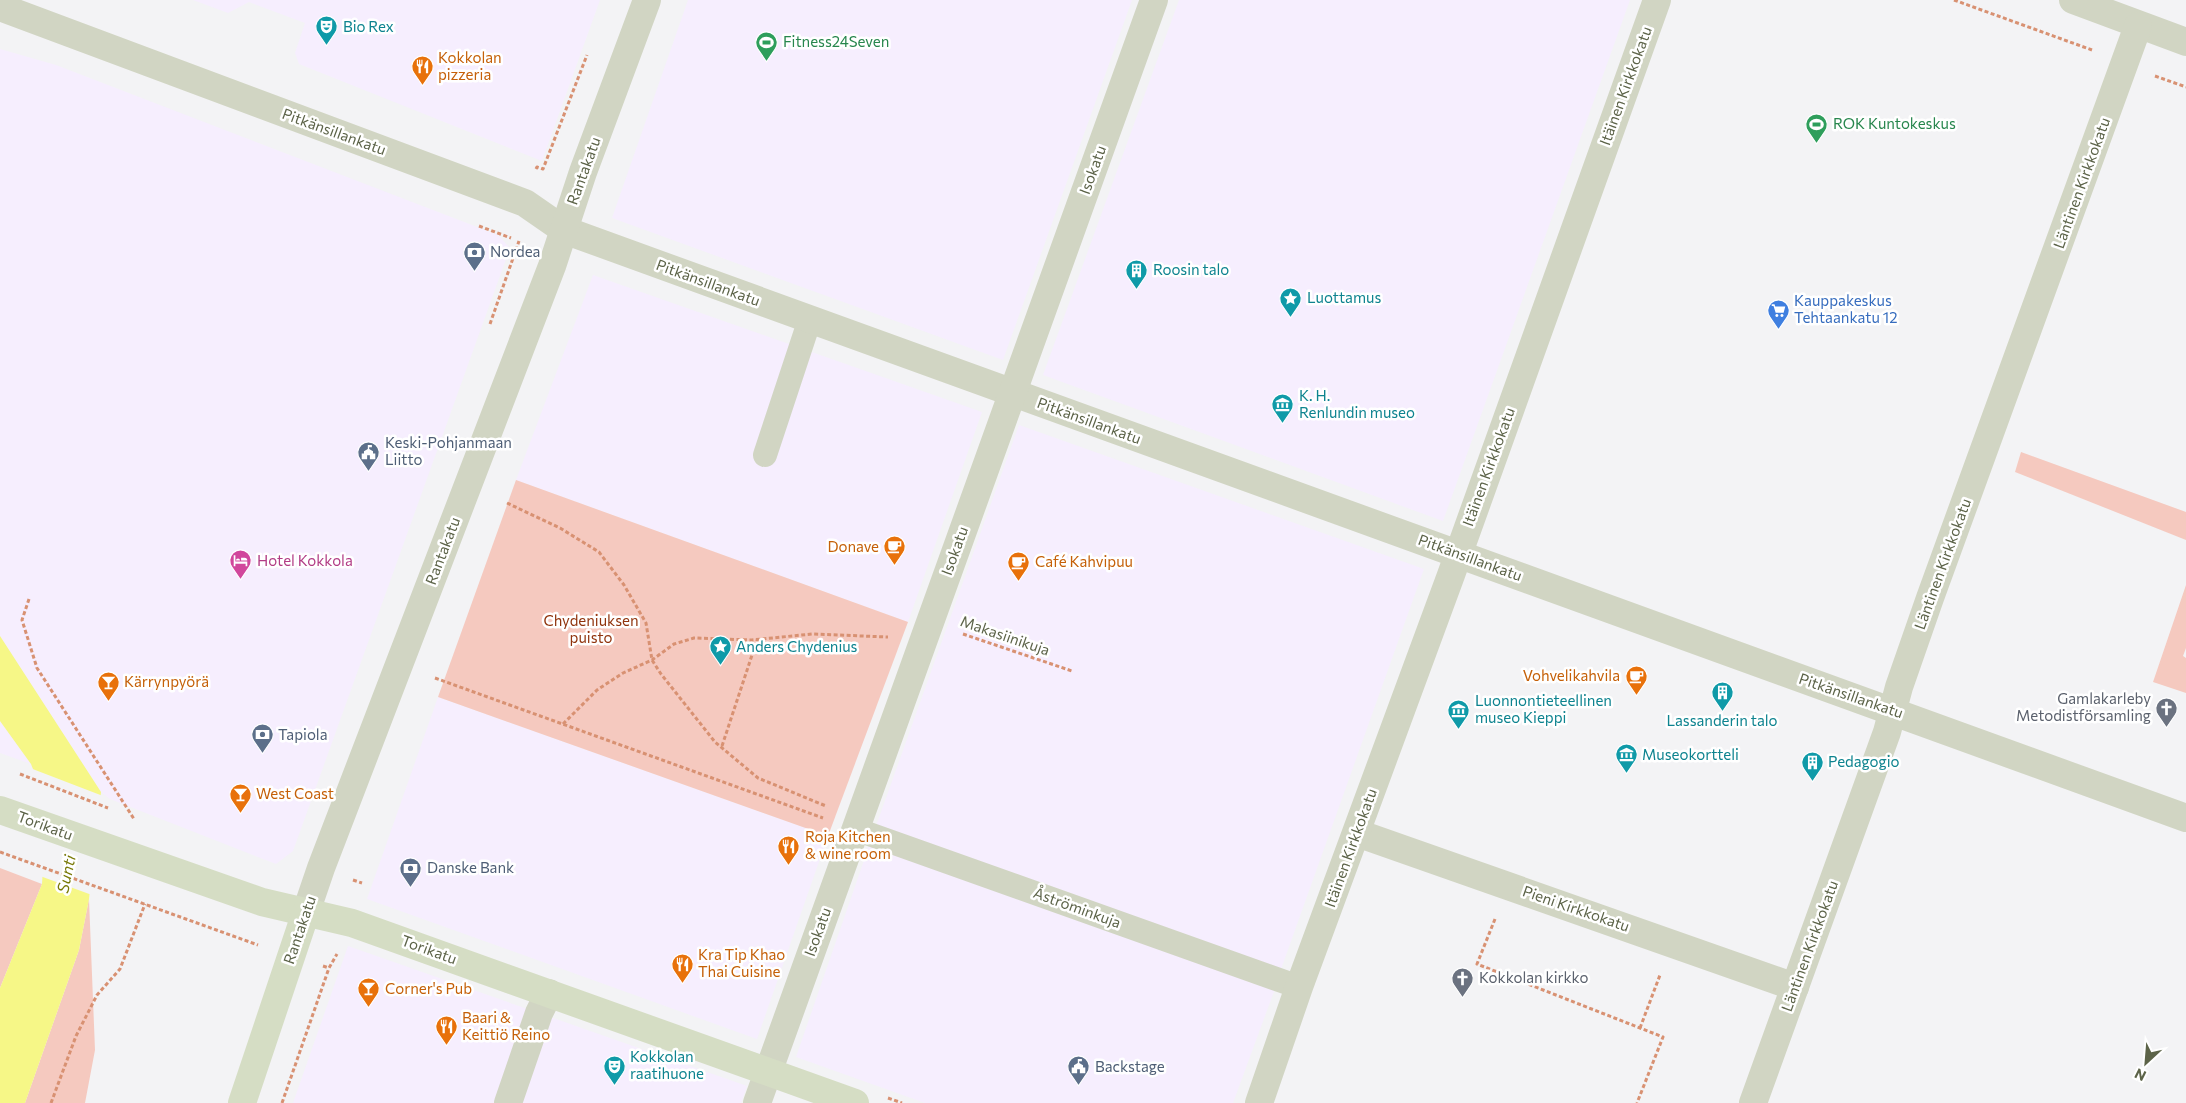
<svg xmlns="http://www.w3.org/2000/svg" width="2186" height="1103" font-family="Commissioner,sans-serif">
	<rect width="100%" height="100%" fill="#f3f3f5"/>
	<!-- commercial -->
	<g fill="#f6eefe">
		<path d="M193 0H600L542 161 299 64 295 53 305 23 249 2 228 13Z"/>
		<path d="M688 0H1132L1003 360 612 218Z"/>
		<path d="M1179 0H1630L1443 521 1043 375Z"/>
		<path d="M0 49 56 65 498 235 510 248 293 851 276 864 110 799 101 792 0 636Z"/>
		<path d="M593 275 982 412 908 622 516 480Z"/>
		<path d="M1019 425 1424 569 1280 972 876 826Z"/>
		<path d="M438 697 828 836 757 1039 367 899Z"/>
		<path d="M0 721 31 764 0 753Z"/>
		<path d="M870 843 1276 986 1233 1103H925L796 1057Z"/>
		<path d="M348 946 747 1086 741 1103H293Z"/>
	</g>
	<!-- green -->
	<g fill="#f5c9bf">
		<path d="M2021 452 2186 512V540L2015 472Z"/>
		<path d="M516 480 908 622 828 836 438 697Z"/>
		<path d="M2186 585V648L2183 656 2186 658V693L2153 682Z"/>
		<path d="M0 868 42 884 0 988Z"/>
		<path d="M89 899 95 1050 85 1103H25L79 950Z"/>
	</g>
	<!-- water -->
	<path fill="#f6f787" d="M0 636 101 792 89 899 79 950 25 1103H0V988L42 884 47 805 31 764 0 721Z"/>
	<!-- pier -->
	<path fill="#f3f3f5" d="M30 768 103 796 92 895 40 876 44 806Z"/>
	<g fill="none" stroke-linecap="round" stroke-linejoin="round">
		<!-- path -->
		<g stroke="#d89172" stroke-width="3" stroke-dasharray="4 2.5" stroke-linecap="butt">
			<path d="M1954 0 2092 50"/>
			<path d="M2155 76 2186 87"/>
			<path d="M536 169 537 167 543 169 587 55"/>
			<path d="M479 226 511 238"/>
			<path d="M490 324 519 241"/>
			<path d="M507 503 560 528 599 552 624 585 646 623 652 660 661 674 715 742 758 778 826 806"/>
			<path d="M29 599 22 620 37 668 134 819"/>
			<path d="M963 634 1072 671"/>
			<path d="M435 678 823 818"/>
			<path d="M563 724 597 690 623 673 652 660 674 644 694 638 752 640 812 634 888 637"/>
			<path d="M722 746 757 640"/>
			<path d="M20 774 108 808"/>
			<path d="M0 852 258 945"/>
			<path d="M353 880 362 883"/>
			<path d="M1495 919 1477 964 1663 1037 1637 1103"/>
			<path d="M323 966 329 968 337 954"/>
			<path d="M1640 1028 1660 975"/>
			<path d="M888 1098 902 1103"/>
			<path d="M51 1103 76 1036 97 995 120 969 145 904"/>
			<path d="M282 1103 329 968"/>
		</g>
		<!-- lane -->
		<g stroke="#d1d5c3" stroke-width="24">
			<path d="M765 455 810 319"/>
			<path d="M855 829 1299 987"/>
		</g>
		<!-- street -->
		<g stroke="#d1d5c3" stroke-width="28">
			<path d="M2073 0 2186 42"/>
			<path d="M0 7 525 203 564 230 2186 818"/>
			<path d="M1357 833 1795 987"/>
			<path d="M306 912 321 868 552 266 583 172 647 0"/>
			<path d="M508 1103 539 1013 549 993"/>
			<path d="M757 1103 1154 0"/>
			<path d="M1259 1103 1299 987 1451 575 1657 0"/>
			<path d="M1753 1103 1887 732 1899 687 1930 598 2138 26"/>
		</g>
		<!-- secondary -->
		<g stroke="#d5ddc4" stroke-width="28">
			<path d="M0 810 262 902 352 923 855 1103"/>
			<path d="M242 1103 306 912"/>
		</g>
	</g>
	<!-- icons -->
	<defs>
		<symbol id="theatre-pin" viewBox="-11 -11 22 30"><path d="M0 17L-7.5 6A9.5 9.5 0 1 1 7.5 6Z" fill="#0f9aa8" stroke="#fff"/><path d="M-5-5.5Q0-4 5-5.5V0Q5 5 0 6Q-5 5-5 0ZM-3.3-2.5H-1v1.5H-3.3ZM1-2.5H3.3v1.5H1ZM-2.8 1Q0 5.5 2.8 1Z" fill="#fff"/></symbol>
		<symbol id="stadium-pin" viewBox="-11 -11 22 30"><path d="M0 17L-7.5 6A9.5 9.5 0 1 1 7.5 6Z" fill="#2e9e5b" stroke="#fff"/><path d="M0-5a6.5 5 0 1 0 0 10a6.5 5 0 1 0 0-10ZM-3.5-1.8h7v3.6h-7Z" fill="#fff"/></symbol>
		<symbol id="restaurant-pin" viewBox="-11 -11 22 30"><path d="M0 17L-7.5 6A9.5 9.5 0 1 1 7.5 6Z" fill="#e8710a" stroke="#fff"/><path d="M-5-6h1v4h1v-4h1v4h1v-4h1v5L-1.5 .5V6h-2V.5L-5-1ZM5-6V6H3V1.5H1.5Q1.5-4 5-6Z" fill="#fff"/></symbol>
		<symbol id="bank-pin" viewBox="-11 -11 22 30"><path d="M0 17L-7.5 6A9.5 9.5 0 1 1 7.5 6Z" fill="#5c6f8a" stroke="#fff"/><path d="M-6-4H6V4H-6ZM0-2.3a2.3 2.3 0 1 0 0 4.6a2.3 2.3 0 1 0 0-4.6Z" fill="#fff"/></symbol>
		<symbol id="building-pin" viewBox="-11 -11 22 30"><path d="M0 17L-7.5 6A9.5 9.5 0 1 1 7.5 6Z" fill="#0f9aa8" stroke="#fff"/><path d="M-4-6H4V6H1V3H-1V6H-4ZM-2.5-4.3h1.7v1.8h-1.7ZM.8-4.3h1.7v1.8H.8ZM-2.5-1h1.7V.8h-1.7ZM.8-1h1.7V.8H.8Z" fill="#fff"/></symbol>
		<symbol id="sight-pin" viewBox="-11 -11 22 30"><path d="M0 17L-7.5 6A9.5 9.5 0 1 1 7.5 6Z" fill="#0f9aa8" stroke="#fff"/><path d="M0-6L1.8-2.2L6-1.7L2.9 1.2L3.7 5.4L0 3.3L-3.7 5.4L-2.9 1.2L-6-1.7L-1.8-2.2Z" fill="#fff"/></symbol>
		<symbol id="supermarket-pin" viewBox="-11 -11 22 30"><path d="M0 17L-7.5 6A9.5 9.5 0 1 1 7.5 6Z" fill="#3f7fe0" stroke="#fff"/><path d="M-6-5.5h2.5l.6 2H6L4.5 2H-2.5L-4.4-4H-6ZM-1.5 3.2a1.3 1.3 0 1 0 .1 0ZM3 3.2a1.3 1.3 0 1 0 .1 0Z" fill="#fff"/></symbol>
		<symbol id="museum-pin" viewBox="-11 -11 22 30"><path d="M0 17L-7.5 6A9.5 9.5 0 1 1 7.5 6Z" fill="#0f9aa8" stroke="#fff"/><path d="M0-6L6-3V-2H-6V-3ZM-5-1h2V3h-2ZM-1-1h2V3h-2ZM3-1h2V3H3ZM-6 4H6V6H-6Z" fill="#fff"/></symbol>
		<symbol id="civic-pin" viewBox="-11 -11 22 30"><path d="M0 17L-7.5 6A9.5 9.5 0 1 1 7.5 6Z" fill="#5c6f8a" stroke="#fff"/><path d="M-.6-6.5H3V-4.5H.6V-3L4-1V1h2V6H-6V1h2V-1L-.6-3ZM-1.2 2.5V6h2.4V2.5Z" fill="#fff"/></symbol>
		<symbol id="cafe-pin" viewBox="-11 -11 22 30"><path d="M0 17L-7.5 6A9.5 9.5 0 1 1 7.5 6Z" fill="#e8710a" stroke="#fff"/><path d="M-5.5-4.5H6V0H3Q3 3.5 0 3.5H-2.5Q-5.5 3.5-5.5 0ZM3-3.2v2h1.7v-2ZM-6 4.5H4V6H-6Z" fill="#fff"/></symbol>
		<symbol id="hotel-pin" viewBox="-11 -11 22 30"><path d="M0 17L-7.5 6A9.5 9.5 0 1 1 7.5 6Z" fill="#d1479c" stroke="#fff"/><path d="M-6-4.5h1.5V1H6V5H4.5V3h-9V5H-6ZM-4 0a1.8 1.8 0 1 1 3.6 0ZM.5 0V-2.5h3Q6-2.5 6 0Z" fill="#fff"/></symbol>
		<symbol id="bar-pin" viewBox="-11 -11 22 30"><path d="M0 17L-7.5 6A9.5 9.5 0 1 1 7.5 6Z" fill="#e8710a" stroke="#fff"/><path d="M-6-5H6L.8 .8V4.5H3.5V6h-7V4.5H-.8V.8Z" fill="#fff"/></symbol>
		<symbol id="church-pin" viewBox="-11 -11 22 30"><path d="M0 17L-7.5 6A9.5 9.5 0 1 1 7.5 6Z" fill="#6b7280" stroke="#fff"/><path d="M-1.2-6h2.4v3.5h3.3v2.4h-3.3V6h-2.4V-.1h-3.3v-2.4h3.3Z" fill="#fff"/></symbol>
	</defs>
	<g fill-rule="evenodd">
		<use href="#theatre-pin" x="314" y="14" width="25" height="34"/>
		<use href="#stadium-pin" x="754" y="30" width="25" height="34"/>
		<use href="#restaurant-pin" x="410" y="54" width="25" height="34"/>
		<use href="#stadium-pin" x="1804" y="112" width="25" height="34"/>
		<use href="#bank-pin" x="462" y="240" width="25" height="34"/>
		<use href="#building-pin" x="1124" y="258" width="25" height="34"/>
		<use href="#sight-pin" x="1278" y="286" width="25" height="34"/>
		<use href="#supermarket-pin" x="1766" y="298" width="25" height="34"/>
		<use href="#museum-pin" x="1270" y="392" width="25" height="34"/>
		<use href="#civic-pin" x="356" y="440" width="25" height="34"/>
		<use href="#cafe-pin" x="882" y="534" width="25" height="34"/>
		<use href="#hotel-pin" x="228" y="548" width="25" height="34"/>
		<use href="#cafe-pin" x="1006" y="550" width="25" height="34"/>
		<use href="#sight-pin" x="708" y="634" width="25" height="34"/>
		<use href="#cafe-pin" x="1624" y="664" width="25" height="34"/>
		<use href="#bar-pin" x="96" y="670" width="25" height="34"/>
		<use href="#building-pin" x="1710" y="680" width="25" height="34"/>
		<use href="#church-pin" x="2154" y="696" width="25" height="34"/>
		<use href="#museum-pin" x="1446" y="698" width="25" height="34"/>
		<use href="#bank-pin" x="250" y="722" width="25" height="34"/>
		<use href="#museum-pin" x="1614" y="742" width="25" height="34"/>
		<use href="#building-pin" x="1800" y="750" width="25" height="34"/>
		<use href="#bar-pin" x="228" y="782" width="25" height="34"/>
		<use href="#restaurant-pin" x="776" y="834" width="25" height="34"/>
		<use href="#bank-pin" x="398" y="856" width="25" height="34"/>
		<use href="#restaurant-pin" x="670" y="952" width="25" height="34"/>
		<use href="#church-pin" x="1450" y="966" width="25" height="34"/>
		<use href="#bar-pin" x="356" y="976" width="25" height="34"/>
		<use href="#restaurant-pin" x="434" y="1014" width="25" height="34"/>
		<use href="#theatre-pin" x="602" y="1054" width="25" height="34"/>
		<use href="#civic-pin" x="1066" y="1054" width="25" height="34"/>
	</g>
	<g text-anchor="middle" stroke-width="5" stroke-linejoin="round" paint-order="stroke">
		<!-- culture labels -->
		<g font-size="15" fill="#0d838f" stroke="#fff" text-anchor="start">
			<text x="343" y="32">Bio Rex</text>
			<text x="1153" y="275">Roosin talo</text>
			<text x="1307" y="303">Luottamus</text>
			<text x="1299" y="401">K. H.<tspan x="1299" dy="17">Renlundin museo</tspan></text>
			<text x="736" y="652">Anders Chydenius</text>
			<text x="1475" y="706">Luonnontieteellinen<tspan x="1475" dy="17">museo Kieppi</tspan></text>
			<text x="1722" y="726" text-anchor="middle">Lassanderin talo</text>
			<text x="1642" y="760">Museokortteli</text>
			<text x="1828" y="767">Pedagogio</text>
			<text x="630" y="1062">Kokkolan<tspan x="630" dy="17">raatihuone</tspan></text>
		</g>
		<!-- leisure labels -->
		<g font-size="15" fill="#27864d" stroke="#fff" text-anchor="start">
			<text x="783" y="47">Fitness24Seven</text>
			<text x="1833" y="129">ROK Kuntokeskus</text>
		</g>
		<!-- food labels -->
		<g font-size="15" fill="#c56008" stroke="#fff" text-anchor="start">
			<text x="438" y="63">Kokkolan<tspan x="438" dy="17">pizzeria</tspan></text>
			<text x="879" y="552" text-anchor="end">Donave</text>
			<text x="1035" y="567">Café Kahvipuu</text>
			<text x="1620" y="681" text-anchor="end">Vohvelikahvila</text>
			<text x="124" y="687">Kärrynpyörä</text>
			<text x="256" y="799">West Coast</text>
			<text x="805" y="842">Roja Kitchen<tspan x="805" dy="17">&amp; wine room</tspan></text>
			<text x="698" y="960">Kra Tip Khao<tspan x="698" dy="17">Thai Cuisine</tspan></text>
			<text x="385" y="994">Corner's Pub</text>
			<text x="462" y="1023">Baari &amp;<tspan x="462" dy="17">Keittiö Reino</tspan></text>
		</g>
		<!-- street labels -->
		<g font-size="15" fill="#5c6348" stroke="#fff">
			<text transform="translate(1626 86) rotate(-70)" y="5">Itäinen Kirkkokatu</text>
			<text transform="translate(334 132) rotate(20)" y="5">Pitkänsillankatu</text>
			<text transform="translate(1093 170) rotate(-70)" y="5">Isokatu</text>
			<text transform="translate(584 171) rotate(-70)" y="5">Rantakatu</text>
			<text transform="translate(2082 183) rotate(-70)" y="5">Läntinen Kirkkokatu</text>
			<text transform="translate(708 283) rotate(20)" y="5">Pitkänsillankatu</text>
			<text transform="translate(1089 421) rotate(20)" y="5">Pitkänsillankatu</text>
			<text transform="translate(1489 467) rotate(-70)" y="5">Itäinen Kirkkokatu</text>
			<text transform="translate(443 551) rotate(-69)" y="5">Rantakatu</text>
			<text transform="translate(955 551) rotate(-70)" y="5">Isokatu</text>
			<text transform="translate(1470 558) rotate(20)" y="5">Pitkänsillankatu</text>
			<text transform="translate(1943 564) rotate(-70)" y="5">Läntinen Kirkkokatu</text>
			<text transform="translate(1005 636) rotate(19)" y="5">Makasiinikuja</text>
			<text transform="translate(1851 696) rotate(19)" y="5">Pitkänsillankatu</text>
			<text transform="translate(45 826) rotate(20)" y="5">Torikatu</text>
			<text transform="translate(1351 848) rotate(-70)" y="5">Itäinen Kirkkokatu</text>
			<text transform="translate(1077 908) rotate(20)" y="5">Åströminkuja</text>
			<text transform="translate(1576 909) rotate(19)" y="5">Pieni Kirkkokatu</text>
			<text transform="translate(300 930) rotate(-71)" y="5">Rantakatu</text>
			<text transform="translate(818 932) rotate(-70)" y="5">Isokatu</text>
			<text transform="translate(1810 946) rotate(-70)" y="5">Läntinen Kirkkokatu</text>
			<text transform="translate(429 950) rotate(20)" y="5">Torikatu</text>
		</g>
		<!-- service labels -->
		<g font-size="15" fill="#4e5e75" stroke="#fff" text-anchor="start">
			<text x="490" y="257">Nordea</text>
			<text x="385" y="448">Keski-Pohjanmaan<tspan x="385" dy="17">Liitto</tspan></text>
			<text x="278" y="740">Tapiola</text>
			<text x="427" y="873">Danske Bank</text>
			<text x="1095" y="1072">Backstage</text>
		</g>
		<!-- shop labels -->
		<g font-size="15" fill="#366cbe" stroke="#fff" text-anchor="start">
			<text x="1794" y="306">Kauppakeskus<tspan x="1794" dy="17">Tehtaankatu 12</tspan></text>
		</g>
		<!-- hotel labels -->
		<g font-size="15" fill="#b23c85" stroke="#fff" text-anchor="start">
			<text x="257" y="566">Hotel Kokkola</text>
		</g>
		<!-- park labels -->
		<g font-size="15" fill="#90340d" stroke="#fff">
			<text x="591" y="626">Chydeniuksen<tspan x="591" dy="17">puisto</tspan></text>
		</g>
		<!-- worship labels -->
		<g font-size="15" fill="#5b616d" stroke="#fff" text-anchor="end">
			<text x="2151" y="704">Gamlakarleby<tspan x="2151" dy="17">Metodistförsamling</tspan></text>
			<text x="1479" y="983" text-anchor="start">Kokkolan kirkko</text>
		</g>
		<!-- water labels -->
		<g font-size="16" font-style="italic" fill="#787907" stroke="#fff">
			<text transform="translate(66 874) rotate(-78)" y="6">Sunti</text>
		</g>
	</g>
	<!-- north arrow -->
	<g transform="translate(2146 1063) rotate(206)" stroke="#ffffff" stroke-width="4" paint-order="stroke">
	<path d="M0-4L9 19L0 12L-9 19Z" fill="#5c6348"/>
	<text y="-8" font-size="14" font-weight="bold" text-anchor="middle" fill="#5c6348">N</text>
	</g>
</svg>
